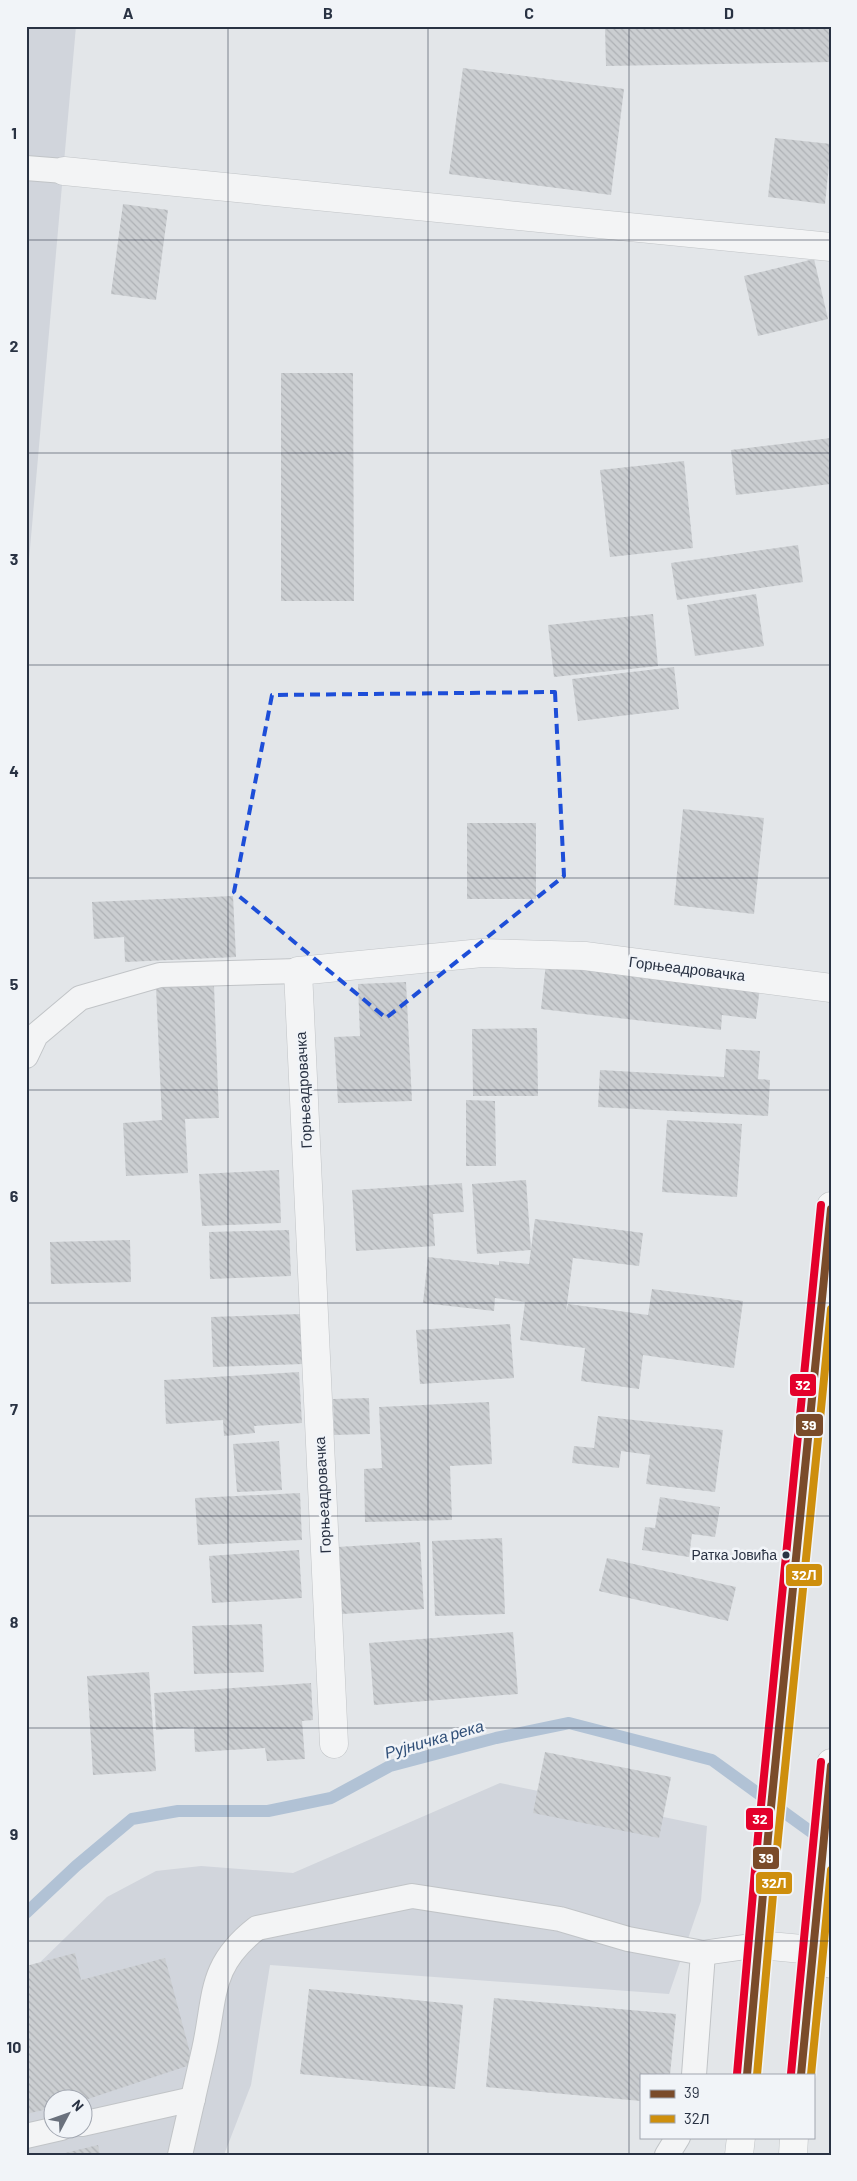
<svg xmlns="http://www.w3.org/2000/svg" width="857" height="2181" font-family="Barlow,sans-serif">
	<defs>
		<pattern id="building-back-hatch" width="6" height="6" patternUnits="userSpaceOnUse" patternTransform="scale(1.25)"><rect width="6" height="6" fill="#cbced1"/><path d="M-1 5l2 2M0 0l6 6M5-1l2 2" fill="none" stroke="#aeb1b5"/></pattern>
	</defs>
	<rect width="100%" height="100%" fill="#e3e6e9"/>
	<!-- built -->
	<g fill="#d1d5dc" fill-rule="evenodd">
		<path d="M26 26H76L26 594Z"/>
		<path d="M500 1783 707 1826 701 1901 669 1994 270 1965 251 2085 224 2155H26V1976L107 1897 156 1871 201 1866 293 1873ZM52 2098H82V2128H52Z"/>
	</g>
	<g fill="none" stroke-linecap="round" stroke-linejoin="round">
		<!-- stream -->
		<path stroke="#b1c2d5" stroke-width="12" d="M26 1913 76 1866 132 1819 178 1811H268L331 1798 390 1766 496 1738 569 1723 712 1760 825 1842"/>
	</g>
	<!-- building -->
	<g fill="url(#building-back-hatch)">
		<path d="M605 26H831V62L606 66Z"/>
		<path d="M463 68 624 89 611 195 449 174Z"/>
		<path d="M775 138 831 144 825 204 768 197Z"/>
		<path d="M123 204 168 210 156 300 111 294Z"/>
		<path d="M814 259 828 319 758 336 744 276Z"/>
		<path d="M281 373H353L354 601H281Z"/>
		<path d="M831 438V484L736 495 731 450Z"/>
		<path d="M684 461 693 548 610 557 600 470Z"/>
		<path d="M798 545 803 582 677 600 671 563Z"/>
		<path d="M756 594 764 646 695 656 687 605Z"/>
		<path d="M653 614 658 666 554 677 548 625Z"/>
		<path d="M674 667 679 709 578 721 572 679Z"/>
		<path d="M683 809 764 818 754 914 674 905Z"/>
		<rect x="467" y="823" width="69" height="76"/>
		<path d="M233 896 236 957 125 962 124 937 94 939 92 902Z"/>
		<path d="M546 963 760 987 756 1019 722 1015 721 1030 541 1009Z"/>
		<path d="M406 982 412 1101 338 1103 334 1037 360 1036 358 984Z"/>
		<path d="M214 985 219 1118 185 1119 188 1173 126 1176 123 1123 162 1120 156 987Z"/>
		<path d="M537 1028 538 1096H473L472 1029Z"/>
		<path d="M726 1049 760 1051 758 1079 770 1080 768 1116 598 1107 600 1070 724 1077Z"/>
		<path d="M466 1100 495 1101 496 1166H466Z"/>
		<path d="M667 1120 742 1124 737 1197 662 1192Z"/>
		<path d="M279 1170 281 1223 202 1226 199 1174Z"/>
		<path d="M526 1180 531 1250 477 1254 472 1184Z"/>
		<path d="M462 1183 464 1212 433 1214 435 1246 356 1251 352 1190Z"/>
		<path d="M535 1219 643 1233 639 1266 573 1258 566 1312 568 1304 648 1315 652 1289 743 1301 734 1368 643 1355 639 1389 581 1381 585 1348 520 1340 525 1302 495 1298 494 1311 423 1303 428 1257 499 1265V1261L529 1264Z"/>
		<path d="M289 1230 291 1276 210 1279 209 1232Z"/>
		<path d="M130 1240 131 1282 51 1284 50 1242Z"/>
		<path d="M301 1314 303 1364 213 1367 211 1317Z"/>
		<path d="M510 1324 514 1378 420 1384 416 1330Z"/>
		<path d="M299 1372 302 1423 254 1426 255 1433 224 1436 223 1420 166 1424 164 1380Z"/>
		<path d="M369 1398 370 1434 334 1435 333 1399Z"/>
		<path d="M489 1402 492 1464 450 1466 452 1520 365 1522 364 1469 382 1468 379 1407Z"/>
		<path d="M598 1416 723 1430 715 1492 646 1484 650 1455 621 1451 619 1468 572 1463 574 1446 594 1448Z"/>
		<path d="M279 1441 282 1490 237 1492 233 1444Z"/>
		<path d="M300 1493 302 1540 198 1545 195 1498Z"/>
		<path d="M660 1497 720 1507 715 1537 692 1534 689 1557 642 1550 645 1527 655 1528Z"/>
		<path d="M502 1538 505 1614 435 1616 432 1541Z"/>
		<path d="M420 1542 424 1609 342 1614 337 1547Z"/>
		<path d="M299 1550 302 1598 212 1603 209 1556Z"/>
		<path d="M607 1558 736 1587 728 1621 599 1591Z"/>
		<path d="M262 1624 264 1672 194 1674 192 1626Z"/>
		<path d="M513 1632 518 1694 374 1705 369 1643Z"/>
		<path d="M149 1672 156 1771 93 1775 87 1676Z"/>
		<path d="M311 1683 313 1720 302 1721 305 1759 267 1761 265 1748 195 1752 194 1727 156 1730 154 1693Z"/>
		<path d="M545 1752 671 1777 659 1838 533 1813Z"/>
		<path d="M75 1953 81 1980 165 1958 193 2064 82 2101V2098H52V2108L26 2114V1966Z"/>
		<path d="M309 1989 463 2005 455 2089 300 2074Z"/>
		<path d="M494 1998 676 2014 670 2075H641V2101L486 2087Z"/>
		<path d="M98 2145 100 2155H61V2154Z"/>
	</g>
	<g fill="none" stroke-linecap="round" stroke-linejoin="round">
		<defs>
			<g id="service">
				<path d="M26 168 64 171"/>
				<path d="M26 1056 36 1035 80 998 160 975 298 971"/>
				<path d="M694 2075 703 1953"/>
				<path d="M82 2124 193 2099"/>
				<path d="M26 2136 61 2128"/>
				<path d="M180 2155C188 2120 196 2085 204 2050 216 1996 208 1966 257 1928L412 1896 560 1919 628 1939 703 1953 759 1945"/>
				<path d="M667 2155 678 2137"/>
			</g>
			<g id="minor">
				<path d="M64 171 831 247"/>
				<path d="M334 1744 298 971 482 953 585 956 831 988"/>
				<path d="M759 1945 813 1950 831 1964"/>
			</g>
			<g id="secondary">
				<path d="M747 2075 768 1837 831 1206"/>
				<path d="M801 2075 831 1763"/>
				<path d="M739 2155 741 2137"/>
				<path d="M793 2155 794 2137"/>
			</g>
		</defs>
		<!-- service casing -->
		<use href="#service" stroke="#c1c4c7" stroke-width="26"/>
		<!-- minor casing -->
		<use href="#minor" stroke="#c1c4c7" stroke-width="29"/>
		<!-- secondary casing -->
		<use href="#secondary" stroke="#c1c4c7" stroke-width="29"/>
		<!-- service -->
		<use href="#service" stroke="#f3f4f5" stroke-width="24"/>
		<!-- minor -->
		<use href="#minor" stroke="#f3f4f5" stroke-width="28"/>
		<!-- secondary -->
		<use href="#secondary" stroke="#f6f7f7" stroke-width="28"/>
		<defs>
			<g id="bus-1">
				<path d="M747 2075 768 1837 831 1209"/>
				<path d="M801 2075 831 1766"/>
			</g>
			<g id="bus-2">
				<path d="M757 2075 778 1838 831 1309"/>
				<path d="M811 2075 831 1870"/>
			</g>
			<g id="bus-3">
				<path d="M737 2074 758 1836 821 1205"/>
				<path d="M791 2074 821 1762"/>
			</g>
		</defs>
		<!-- bus-1 casing -->
		<use href="#bus-1" stroke="#f1f4f8" stroke-width="11"/>
		<!-- bus-2 casing -->
		<use href="#bus-2" stroke="#f1f4f8" stroke-width="11"/>
		<!-- bus-3 casing -->
		<use href="#bus-3" stroke="#f1f4f8" stroke-width="11"/>
		<!-- bus-1 -->
		<use href="#bus-1" stroke="#7a4b2a" stroke-width="8"/>
		<!-- bus-2 -->
		<use href="#bus-2" stroke="#ce8f0d" stroke-width="8"/>
		<!-- bus-3 -->
		<use href="#bus-3" stroke="#e4002b" stroke-width="8"/>
	</g>
	<!-- marked area -->
	<path fill="none" stroke="#1d4ed8" stroke-width="4" stroke-dasharray="10 6" stroke-linejoin="round" d="M555 692 564 876 386 1018 234 892 272 695Z"/>
	<!-- grid -->
	<path fill="none" stroke="#293243" stroke-width="1" stroke-opacity="0.55" d="M228 26V2155M428 26V2155M629 26V2155M26 240H831M26 453H831M26 665H831M26 878H831M26 1090H831M26 1303H831M26 1516H831M26 1728H831M26 1941H831"/>
	<!-- markers -->
	<circle fill="#293243" stroke="#f1f4f8" stroke-width="2" cx="786" cy="1555" r="4.5"/>
	<g text-anchor="middle" stroke-width="5" stroke-linejoin="round" paint-order="stroke">
		<!-- bus labels -->
		<g font-size="14" fill="#293243" stroke="#f1f4f8" text-anchor="end">
			<text x="777" y="1560">Ратка Јовића</text>
		</g>
		<!-- street labels -->
		<g font-size="15" fill="#293243" stroke="#f1f4f8">
			<text transform="translate(687 969) rotate(7)" y="5">Горњеадровачка</text>
			<text transform="translate(304 1090) rotate(-93)" y="5">Горњеадровачка</text>
			<text transform="translate(323 1495) rotate(-93)" y="5">Горњеадровачка</text>
		</g>
		<!-- water labels -->
		<g font-size="16" font-style="italic" fill="#315079" stroke="#f1f4f8">
			<text transform="translate(434 1739) rotate(-16)" y="6">Рујничка река</text>
		</g>
	</g>
	<g stroke="#f1f4f8" stroke-width="2">
		<rect x="789" y="1373" width="28" height="24" rx="5" fill="#e4002b"/>
		<rect x="795" y="1413" width="29" height="24" rx="5" fill="#7a4b2a"/>
		<rect x="785" y="1563" width="38" height="24" rx="5" fill="#ce8f0d"/>
		<rect x="745" y="1807" width="29" height="24" rx="5" fill="#e4002b"/>
		<rect x="752" y="1846" width="28" height="24" rx="5" fill="#7a4b2a"/>
		<rect x="755" y="1871" width="38" height="24" rx="5" fill="#ce8f0d"/>
	</g>
	<g font-size="14" text-anchor="middle" font-weight="bold" fill="#fff">
		<text x="803" y="1390">32</text>
		<text x="809" y="1430">39</text>
		<text x="804" y="1580">32Л</text>
		<text x="760" y="1824">32</text>
		<text x="766" y="1863">39</text>
		<text x="774" y="1888">32Л</text>
	</g>
	<!-- border -->
	<rect width="857" height="2181" fill="none" stroke="#f1f4f8" stroke-width="55"/>
	<!-- legend -->
	<rect x="640" y="2074" width="175" height="65" fill="#f1f4f8" stroke="#a1a6b0"/>
	<rect x="650" y="2090" width="25" height="8" fill="#7a4b2a" stroke="#a1a6b0"/>
	<text x="684" y="2098" font-size="15" fill="#293243">39</text>
	<rect x="650" y="2115" width="25" height="8" fill="#ce8f0d" stroke="#a1a6b0"/>
	<text x="684" y="2124" font-size="15" fill="#293243">32Л</text>
	<!-- north arrow -->
	<g transform="translate(68 2114) rotate(49)"><circle r="24" fill="#f1f4f8" stroke="#a1a6b0"/>
	<path d="M0-4L9 19L0 12L-9 19Z" fill="#6a717d"/>
	<text y="-8" font-size="14" font-weight="bold" text-anchor="middle" fill="#293243">N</text>
	</g>
	<rect x="28" y="28" width="802" height="2126" fill="none" stroke="#293243" stroke-width="2"/>
	<g font-size="16" text-anchor="middle" font-weight="bold" fill="#293243">
		<text x="128" y="19">A</text>
		<text x="328" y="19">B</text>
		<text x="529" y="19">C</text>
		<text x="729" y="19">D</text>
		<text x="14" y="139">1</text>
		<text x="14" y="352">2</text>
		<text x="14" y="565">3</text>
		<text x="14" y="777">4</text>
		<text x="14" y="990">5</text>
		<text x="14" y="1202">6</text>
		<text x="14" y="1415">7</text>
		<text x="14" y="1628">8</text>
		<text x="14" y="1840">9</text>
		<text x="14" y="2053">10</text>
	</g>
</svg>
